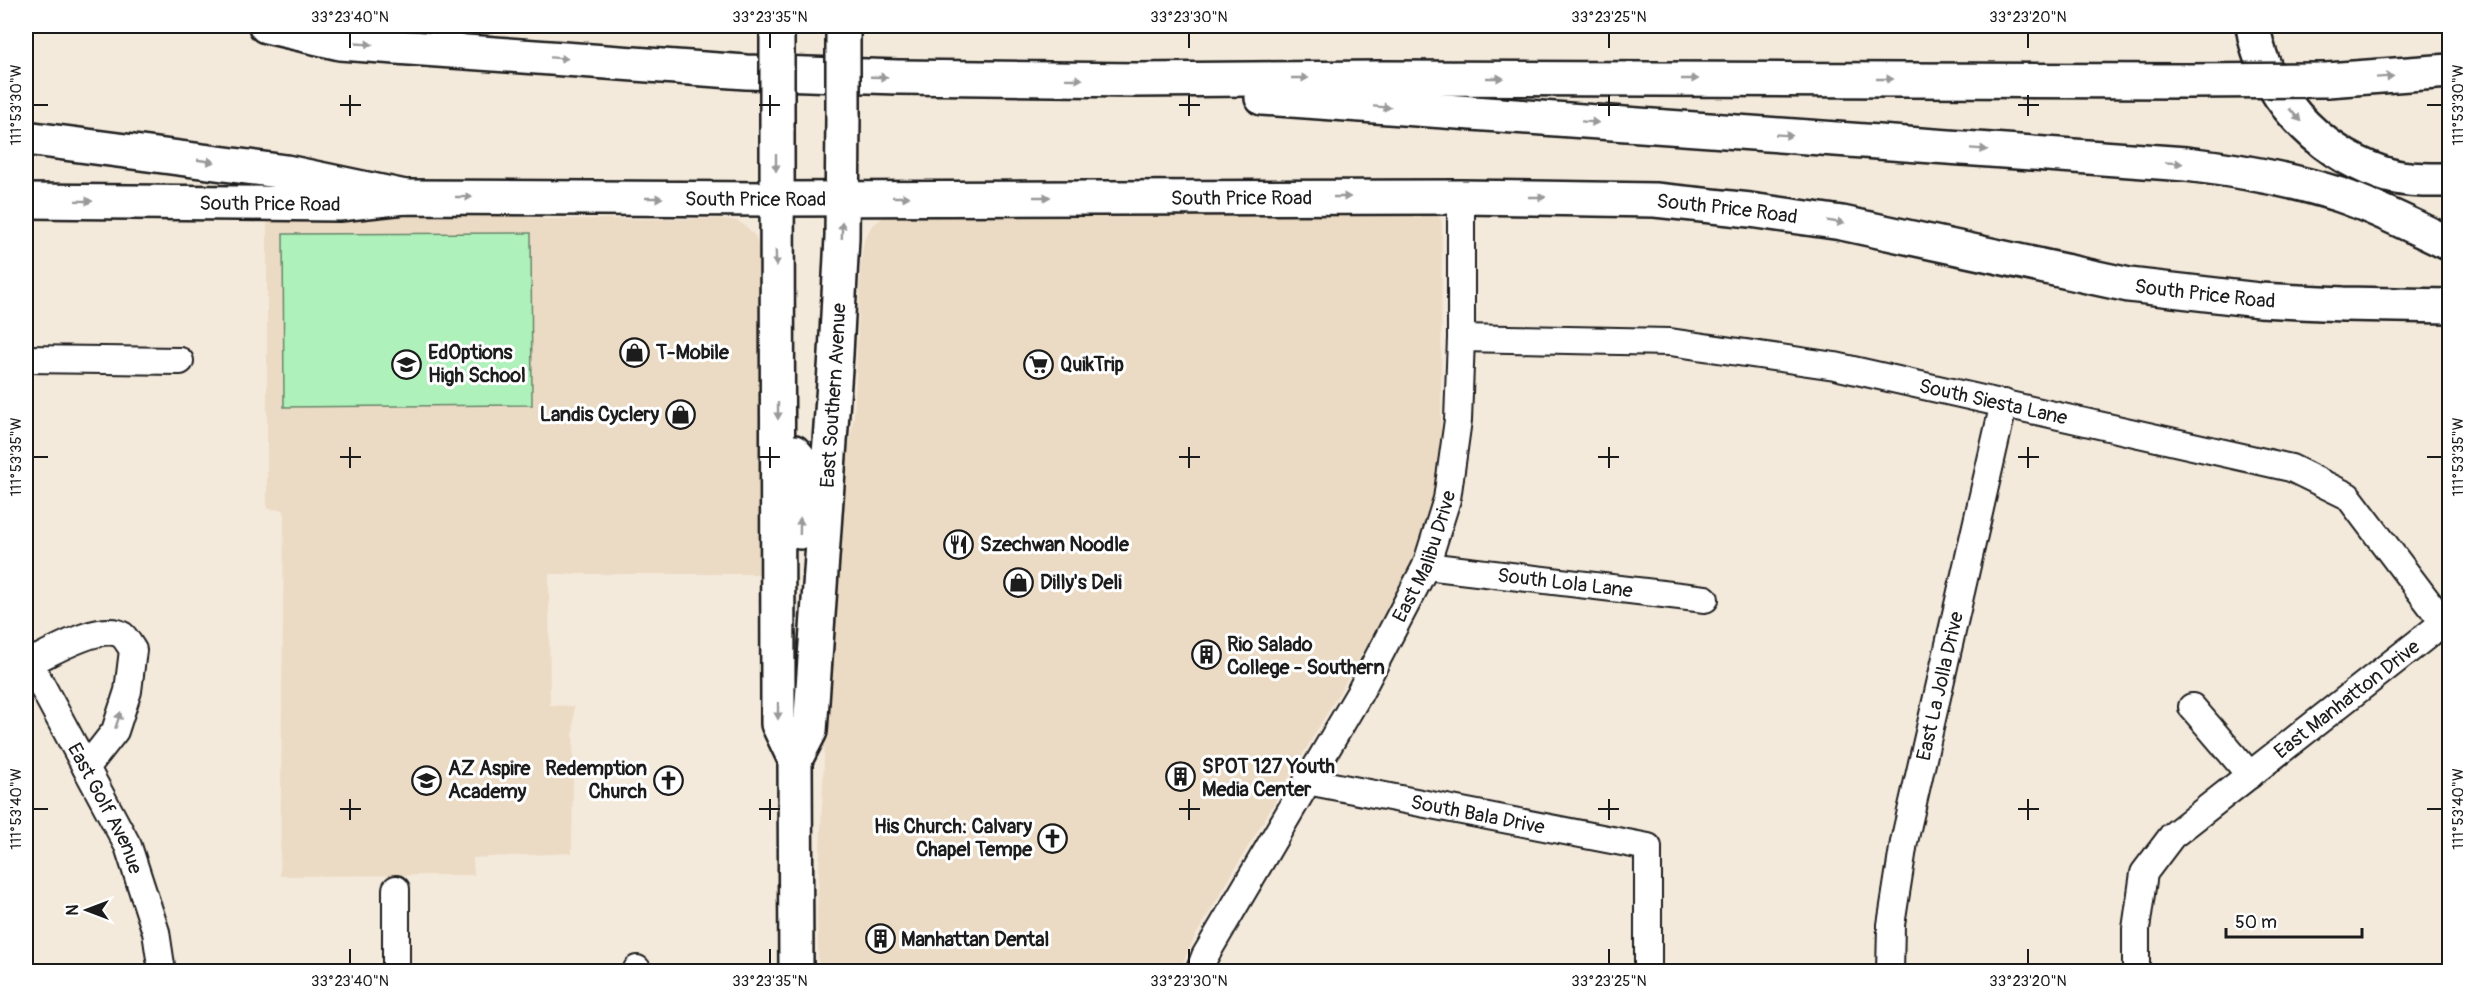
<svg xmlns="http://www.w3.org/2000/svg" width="2475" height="997" font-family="Pangolin,sans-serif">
	<rect width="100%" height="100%" fill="#f4eadc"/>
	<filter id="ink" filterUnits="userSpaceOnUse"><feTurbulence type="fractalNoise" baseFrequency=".0167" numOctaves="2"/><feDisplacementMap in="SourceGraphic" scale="12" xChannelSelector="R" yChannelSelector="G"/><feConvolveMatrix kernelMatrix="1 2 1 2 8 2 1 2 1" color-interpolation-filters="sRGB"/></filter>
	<g filter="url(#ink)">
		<!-- built -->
		<g fill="#ecdbc4">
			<path d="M267 209 451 210 547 219H725L738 221 748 228 756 237 762 264 763 574H549L550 705 574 706 572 853 473 858 474 875 280 876 284 510 267 509Z"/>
			<path d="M899 211 1432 212 1438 214 1442 222 1441 455 1433 496 1418 547 1403 585 1195 937 1179 971H818L817 912 827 694 838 512 854 416 861 261 864 240 871 227 884 216Z"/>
		</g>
		<!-- green -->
		<path fill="#aff1ba" stroke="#66866b" stroke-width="1.5" d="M531 233 532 405 284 407 283 234Z"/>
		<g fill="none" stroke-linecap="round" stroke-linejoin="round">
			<defs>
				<g id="minor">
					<path id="s1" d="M1461 338 1670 342 1835 366 2291 468 2348 496 2450 631"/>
					<path d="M26 359 180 361"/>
					<path id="s2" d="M1426 566 1705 599"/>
					<path id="s3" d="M26 656 128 846 156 932 162 972"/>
					<path d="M29 663C50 653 101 622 122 635 126 638 130 646 133 650L128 691 115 731 86 768"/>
					<path d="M2192 707 2250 775"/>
					<path id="s4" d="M1307 781 1648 847V972"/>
					<path d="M637 969V972"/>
					<path d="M396 972V889"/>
					<path id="s5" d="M1199 972 1205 956 1359 694 1426 566 1447 499 1458 420 1461 338V197"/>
					<path id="s6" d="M1890 972 1891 925 1904 842 2004 403"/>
					<path id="s7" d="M2136 972V929L2144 873 2172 836 2443 623"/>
				</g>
				<g id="major">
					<path d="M777 128 778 724 795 760 796 972"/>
					<path id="s8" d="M26 201 339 204 405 197 776 199 1461 197 1655 200 1750 210 1842 223 2129 285 2259 300 2343 304 2450 306"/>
					<path d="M778 451 794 452 800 459V532"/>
					<path id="s9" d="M795 760 810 731 836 354 842 237 843 114"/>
				</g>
				<g id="highway">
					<path d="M266 26 340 43 746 72 898 77 1137 80 1380 78 2187 81"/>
					<path d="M2253 26C2263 94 2316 150 2381 173 2403 181 2426 180 2450 180"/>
					<path d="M2327 80 2450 71"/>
					<path d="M1262 98 2186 164C2238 170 2290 179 2340 195 2378 208 2414 227 2450 244"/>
					<path d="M26 138 286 172 405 197"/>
				</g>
			</defs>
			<!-- minor casing -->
			<use href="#minor" stroke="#1c1c1c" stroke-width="30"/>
			<!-- major casing -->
			<use href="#major" stroke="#1c1c1c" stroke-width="38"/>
			<!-- highway casing -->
			<use href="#highway" stroke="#1c1c1c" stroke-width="38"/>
			<!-- minor -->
			<use href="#minor" stroke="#fff" stroke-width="26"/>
			<!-- major -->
			<use href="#major" stroke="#fff" stroke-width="33"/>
			<!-- highway -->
			<use href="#highway" stroke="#fff" stroke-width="33"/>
			<defs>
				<g id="major-bridge">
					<path d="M777 26V128"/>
					<path d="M843 114V26"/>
				</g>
				<path id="highway-bridge" d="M2187 81 2327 80"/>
			</defs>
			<!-- major-bridge casing -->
			<use href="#major-bridge" stroke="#1c1c1c" stroke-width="38" stroke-linecap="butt"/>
			<!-- highway-bridge casing -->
			<use href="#highway-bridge" stroke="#1c1c1c" stroke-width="38" stroke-linecap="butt"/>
			<!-- major-bridge -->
			<use href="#major-bridge" stroke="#fff" stroke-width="33"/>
			<!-- highway-bridge -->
			<use href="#highway-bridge" stroke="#fff" stroke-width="33"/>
		</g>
		<!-- one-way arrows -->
		<defs><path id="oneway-solid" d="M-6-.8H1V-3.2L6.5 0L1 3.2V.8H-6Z" transform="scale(1.5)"/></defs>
		<g fill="#999">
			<use href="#oneway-solid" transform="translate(364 44) rotate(3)"/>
			<use href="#oneway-solid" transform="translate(559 58) rotate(4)"/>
			<use href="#oneway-solid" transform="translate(879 77) rotate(2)"/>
			<use href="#oneway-solid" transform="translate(2385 77) rotate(-4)"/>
			<use href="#oneway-solid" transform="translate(1300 78)"/>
			<use href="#oneway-solid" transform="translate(1495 78)"/>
			<use href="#oneway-solid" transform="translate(1074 79) rotate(1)"/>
			<use href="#oneway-solid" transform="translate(1690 79)"/>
			<use href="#oneway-solid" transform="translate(1885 79)"/>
			<use href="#oneway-solid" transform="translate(1382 107) rotate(4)"/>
			<use href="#oneway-solid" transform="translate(2295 115) rotate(48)"/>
			<use href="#oneway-solid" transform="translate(1590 122) rotate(4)"/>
			<use href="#oneway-solid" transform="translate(1784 135) rotate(4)"/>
			<use href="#oneway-solid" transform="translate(1979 149) rotate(4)"/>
			<use href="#oneway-solid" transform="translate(206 161) rotate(8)"/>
			<use href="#oneway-solid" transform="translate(776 163) rotate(90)"/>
			<use href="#oneway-solid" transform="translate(2174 163) rotate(4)"/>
			<use href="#oneway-solid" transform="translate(464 197)"/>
			<use href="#oneway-solid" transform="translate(901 197)"/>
			<use href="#oneway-solid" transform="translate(1042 197)"/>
			<use href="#oneway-solid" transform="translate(1342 197)"/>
			<use href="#oneway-solid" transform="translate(1537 197)"/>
			<use href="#oneway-solid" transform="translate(654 198)"/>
			<use href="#oneway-solid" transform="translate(84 201) rotate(1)"/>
			<use href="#oneway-solid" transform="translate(1836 222) rotate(9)"/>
			<use href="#oneway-solid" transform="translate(842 230) rotate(-89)"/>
			<use href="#oneway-solid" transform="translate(776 258) rotate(89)"/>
			<use href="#oneway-solid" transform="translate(778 411) rotate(90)"/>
			<use href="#oneway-solid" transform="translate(800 526) rotate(-89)"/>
			<use href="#oneway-solid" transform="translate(778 711) rotate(90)"/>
			<use href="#oneway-solid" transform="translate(118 720) rotate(-72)"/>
		</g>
	</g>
	<!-- ticks -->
	<path fill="none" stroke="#1c1c1c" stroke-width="2" d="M350 33V48M770 33V48M1189 33V48M1609 33V48M2028 33V48M350 95V116M770 95V116M1189 95V116M1609 95V116M2028 95V116M33 105H48M340 105H361M759 105H780M1179 105H1200M1598 105H1619M2018 105H2039M2427 105H2442M350 447V468M770 447V468M1189 447V468M1609 447V468M2028 447V468M33 457H48M340 457H361M759 457H780M1179 457H1200M1598 457H1619M2018 457H2039M2427 457H2442M350 799V820M770 799V820M1189 799V820M1609 799V820M2028 799V820M33 809H48M340 809H361M759 809H780M1179 809H1200M1598 809H1619M2018 809H2039M2427 809H2442M350 949V964M770 949V964M1189 949V964M1609 949V964M2028 949V964"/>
	<!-- icons -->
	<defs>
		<symbol id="shop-ring" viewBox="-11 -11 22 22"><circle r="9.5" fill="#fff" stroke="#1c1c1c" stroke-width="1.5"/><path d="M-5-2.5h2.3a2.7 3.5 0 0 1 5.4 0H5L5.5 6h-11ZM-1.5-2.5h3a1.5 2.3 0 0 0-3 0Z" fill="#1c1c1c"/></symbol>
		<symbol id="school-ring" viewBox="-11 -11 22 22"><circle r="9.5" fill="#fff" stroke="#1c1c1c" stroke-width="1.5"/><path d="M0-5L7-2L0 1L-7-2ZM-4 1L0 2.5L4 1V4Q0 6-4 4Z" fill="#1c1c1c"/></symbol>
		<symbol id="supermarket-ring" viewBox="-11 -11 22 22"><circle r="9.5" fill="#fff" stroke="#1c1c1c" stroke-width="1.5"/><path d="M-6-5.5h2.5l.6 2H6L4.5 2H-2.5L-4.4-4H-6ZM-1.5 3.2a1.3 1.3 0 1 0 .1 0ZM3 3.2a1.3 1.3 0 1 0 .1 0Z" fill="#1c1c1c"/></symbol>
		<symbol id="restaurant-ring" viewBox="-11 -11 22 22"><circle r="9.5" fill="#fff" stroke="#1c1c1c" stroke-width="1.5"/><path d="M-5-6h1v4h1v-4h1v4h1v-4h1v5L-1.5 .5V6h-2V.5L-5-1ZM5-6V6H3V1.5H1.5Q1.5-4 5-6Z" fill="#1c1c1c"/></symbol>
		<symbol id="building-ring" viewBox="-11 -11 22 22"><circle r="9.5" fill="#fff" stroke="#1c1c1c" stroke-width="1.5"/><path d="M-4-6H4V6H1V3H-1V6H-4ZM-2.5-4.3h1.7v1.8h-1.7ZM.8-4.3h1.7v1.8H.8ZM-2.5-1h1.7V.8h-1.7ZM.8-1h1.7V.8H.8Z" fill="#1c1c1c"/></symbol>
		<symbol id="church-ring" viewBox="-11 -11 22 22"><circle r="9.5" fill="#fff" stroke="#1c1c1c" stroke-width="1.5"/><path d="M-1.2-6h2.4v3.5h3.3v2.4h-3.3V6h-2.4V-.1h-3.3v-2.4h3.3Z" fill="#1c1c1c"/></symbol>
	</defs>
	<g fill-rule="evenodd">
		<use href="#shop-ring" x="618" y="336" width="33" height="33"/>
		<use href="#school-ring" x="390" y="348" width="33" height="33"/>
		<use href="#supermarket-ring" x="1022" y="348" width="33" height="33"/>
		<use href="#shop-ring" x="664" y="398" width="33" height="33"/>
		<use href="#restaurant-ring" x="942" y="528" width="33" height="33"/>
		<use href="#shop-ring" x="1002" y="566" width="33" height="33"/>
		<use href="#building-ring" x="1190" y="638" width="33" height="33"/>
		<use href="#building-ring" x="1164" y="760" width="33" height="33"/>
		<use href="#school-ring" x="410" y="764" width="33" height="33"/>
		<use href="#church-ring" x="652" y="764" width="33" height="33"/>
		<use href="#church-ring" x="1036" y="822" width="33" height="33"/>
		<use href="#building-ring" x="864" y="922" width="33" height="33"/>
	</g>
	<g text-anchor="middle" stroke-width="6" stroke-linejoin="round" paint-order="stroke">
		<!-- street labels -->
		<g font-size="20" fill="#1c1c1c" stroke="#fff">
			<text dy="7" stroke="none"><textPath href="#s8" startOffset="1216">South Price Road</textPath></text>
			<text dy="7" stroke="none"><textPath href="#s8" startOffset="730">South Price Road</textPath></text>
			<text dy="7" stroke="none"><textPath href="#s8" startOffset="244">South Price Road</textPath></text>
			<text dy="7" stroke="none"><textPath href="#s8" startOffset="1702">South Price Road</textPath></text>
			<text dy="7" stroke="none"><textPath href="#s8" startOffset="2188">South Price Road</textPath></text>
			<text dy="7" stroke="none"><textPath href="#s9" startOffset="369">East Southern Avenue</textPath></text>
			<text dy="7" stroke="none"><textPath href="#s1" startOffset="538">South Siesta Lane</textPath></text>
			<text dy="7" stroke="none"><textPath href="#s5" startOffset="474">East Malibu Drive</textPath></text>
			<text dy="7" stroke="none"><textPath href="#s2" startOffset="140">South Lola Lane</textPath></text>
			<text dy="7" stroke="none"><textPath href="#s6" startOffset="291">East La Jolla Drive</textPath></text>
			<text dy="7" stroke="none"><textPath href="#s7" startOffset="368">East Manhatton Drive</textPath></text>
			<text dy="7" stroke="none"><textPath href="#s3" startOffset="172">East Golf Avenue</textPath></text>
			<text dy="7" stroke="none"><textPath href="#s4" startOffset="174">South Bala Drive</textPath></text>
		</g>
		<!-- poi labels -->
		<g font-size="20" font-weight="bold" fill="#1c1c1c" stroke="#fff" text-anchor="start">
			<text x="428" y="359">EdOptions<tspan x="428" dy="23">High School</tspan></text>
			<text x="656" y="359">T-Mobile</text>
			<text x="1060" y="371">QuikTrip</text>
			<text x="659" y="421" text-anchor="end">Landis Cyclery</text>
			<text x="980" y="551">Szechwan Noodle</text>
			<text x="1040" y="589">Dilly's Deli</text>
			<text x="1227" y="651">Rio Salado<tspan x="1227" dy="23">College - Southern</tspan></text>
			<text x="1202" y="773">SPOT 127 Youth<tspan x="1202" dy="23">Media Center</tspan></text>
			<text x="448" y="775">AZ Aspire<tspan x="448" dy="23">Academy</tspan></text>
			<text x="647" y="775" text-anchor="end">Redemption<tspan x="647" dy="23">Church</tspan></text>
			<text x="1032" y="833" text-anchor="end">His Church: Calvary<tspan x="1032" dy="23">Chapel Tempe</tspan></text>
			<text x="901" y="946">Manhattan Dental</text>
		</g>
	</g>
	<!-- margin -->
	<rect width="2475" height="997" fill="none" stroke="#fff" stroke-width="66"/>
	<!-- north arrow -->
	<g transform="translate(87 910) rotate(270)" stroke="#ffffff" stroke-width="4.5" paint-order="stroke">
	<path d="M0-4.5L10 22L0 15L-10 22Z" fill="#1c1c1c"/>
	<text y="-9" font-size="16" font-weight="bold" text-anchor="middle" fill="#1c1c1c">N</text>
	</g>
	<!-- scale -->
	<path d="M2226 928v9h136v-9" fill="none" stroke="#1c1c1c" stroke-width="3"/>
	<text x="2235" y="928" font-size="18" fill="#1c1c1c" stroke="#ffffff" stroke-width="4.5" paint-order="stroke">50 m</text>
	<rect x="33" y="33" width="2409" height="931" fill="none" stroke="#1c1c1c" stroke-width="2"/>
	<g font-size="15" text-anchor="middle" fill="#1c1c1c">
		<text x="350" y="22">33°23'40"N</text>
		<text x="770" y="22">33°23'35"N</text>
		<text x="1189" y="22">33°23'30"N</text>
		<text x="1609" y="22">33°23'25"N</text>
		<text x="2028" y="22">33°23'20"N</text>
		<text transform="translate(2458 105) rotate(-90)" y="5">111°53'30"W</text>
		<text transform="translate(16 105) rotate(-90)" y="5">111°53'30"W</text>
		<text transform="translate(2458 457) rotate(-90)" y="5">111°53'35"W</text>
		<text transform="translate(16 457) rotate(-90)" y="5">111°53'35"W</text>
		<text transform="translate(2458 809) rotate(-90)" y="5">111°53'40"W</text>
		<text transform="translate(16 809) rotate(-90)" y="5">111°53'40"W</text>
		<text x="350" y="986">33°23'40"N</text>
		<text x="770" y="986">33°23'35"N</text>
		<text x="1189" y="986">33°23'30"N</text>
		<text x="1609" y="986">33°23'25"N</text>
		<text x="2028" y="986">33°23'20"N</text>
	</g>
</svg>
